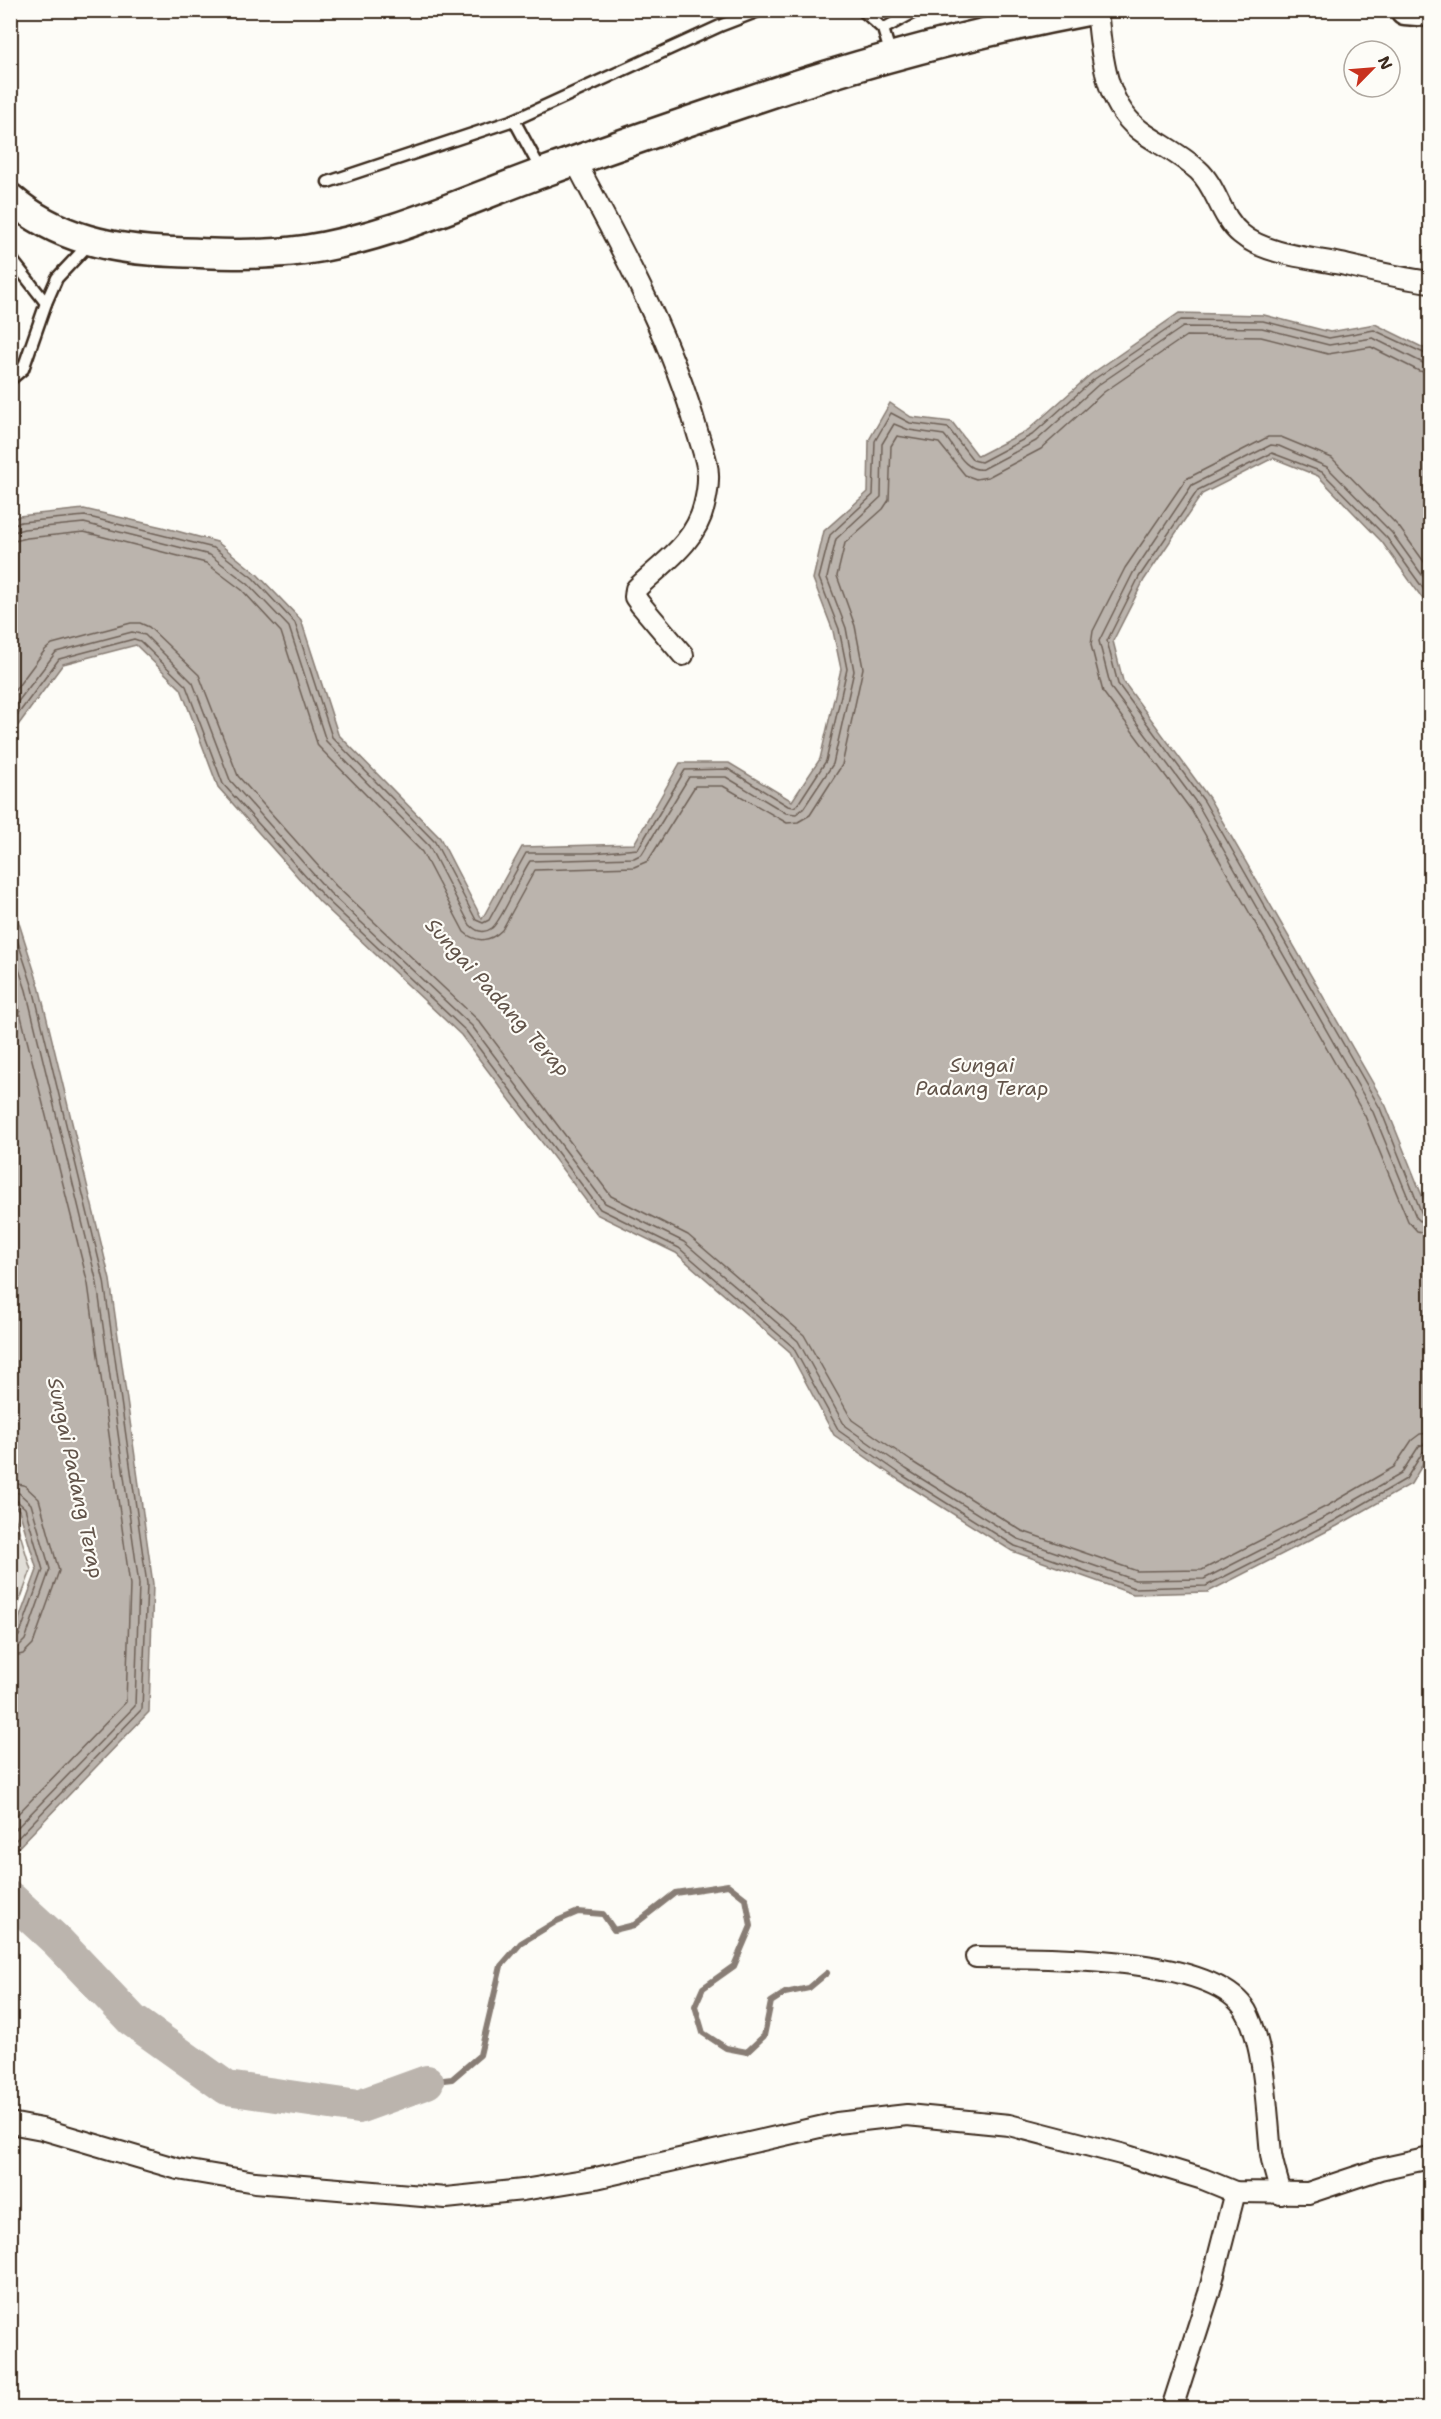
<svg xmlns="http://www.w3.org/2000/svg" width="1441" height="2419" font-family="'Shantell Sans',sans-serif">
	<rect width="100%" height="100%" fill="#fdfcf7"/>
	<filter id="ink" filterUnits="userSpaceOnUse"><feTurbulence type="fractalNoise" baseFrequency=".0167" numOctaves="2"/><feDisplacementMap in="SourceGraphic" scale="12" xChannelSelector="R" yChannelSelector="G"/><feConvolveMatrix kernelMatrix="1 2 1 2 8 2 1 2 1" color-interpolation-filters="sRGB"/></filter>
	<g filter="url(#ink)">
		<!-- green -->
		<path fill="#e1ded7" stroke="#8e847a" stroke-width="1.5" d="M11 1511 14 1514 31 1570 11 1625Z"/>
		<!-- water -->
		<g fill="#bbb4ad" stroke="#887d74" stroke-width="1.5">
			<path d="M1179 313 1264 315 1330 332 1375 324 1430 351V609L1382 542 1318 476 1273 458 1202 494 1144 580 1113 641 1123 681 1209 798 1386 1106 1425 1203 1430 1219V1452L1411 1484 1337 1526 1208 1592 1133 1594 1012 1551 899 1480 834 1435 789 1351 676 1253 596 1214 461 1035 320 902 218 787 181 689 136 645 63 664 11 735 10 521 19 516 84 509 162 527 217 542 257 574 301 620 338 734 440 838 482 919 522 847 634 844 680 763H729L792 801 820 759 841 669 833 631 813 579 824 531 868 492 869 440 890 403 911 417 952 422 978 456 1028 430 1090 375Z"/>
			<path d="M11 898 39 986 110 1280 153 1584 149 1712 11 1855V1641L37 1570 19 1510 10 1503Z"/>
		</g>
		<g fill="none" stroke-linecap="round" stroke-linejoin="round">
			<!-- shore -->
			<g stroke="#6e6157" stroke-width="1.5">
				<path d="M10 526 21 522 85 516 214 548 253 578 295 623 332 737 435 842 476 920 483 923 489 920 526 853H593L638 849 685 770 728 769 788 806 794 807 798 804 826 761 847 669 839 629 819 578 830 535 873 495 875 441 891 413 910 423 948 428 973 460 981 462 1032 435 1093 380 1181 320 1263 321 1329 338 1374 330 1430 356"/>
				<path d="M10 533 24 529 84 523 210 555 248 584 289 627 326 741 429 846 470 925C476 931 484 934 492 928 503 919 520 875 530 861L634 858 642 854 689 777H726L786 813 796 814 803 809 833 764 854 671 846 628 827 578 836 539 881 497 882 444 894 424 909 430 944 435C955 447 964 472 983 469L1036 441 1098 385 1183 327 1262 328 1329 345 1373 338 1423 363 1430 364"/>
				<path d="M10 542 27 538 84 532 206 563 242 590 281 632 318 746 422 852 464 932C476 943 490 942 502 930L535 870 634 867 648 861 695 786H723L787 823 798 822 810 815 842 765 863 668 855 626 837 576 845 543 883 509 889 500 891 446 897 436 939 443 965 475 976 479 988 477 1041 449 1104 392 1186 336 1261 337 1328 354 1371 347 1419 371 1430 373"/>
				<path d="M1430 570 1399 527 1332 458 1281 437H1268L1186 479 1125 568 1093 631 1091 645 1103 692 1191 810 1365 1116 1408 1221 1417 1231 1430 1234"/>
				<path d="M1430 586 1392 533 1327 467 1279 446 1271 445 1192 485 1133 573 1099 641 1111 688 1198 805 1373 1112 1416 1217 1422 1223 1430 1225"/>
				<path d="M1430 598 1387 538 1322 472 1272 453 1198 490 1139 577 1107 641 1118 684 1204 801 1380 1108 1422 1214 1430 1218"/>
				<path d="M10 697 45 650 52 644 131 623H140L149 627 199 675 238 776 336 886 479 1021 611 1196 688 1235 804 1335 852 1420 911 1461 1022 1531 1137 1571 1202 1570 1327 1506 1394 1467 1412 1440 1420 1434 1430 1433"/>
				<path d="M10 712 56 652 132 632 145 635 193 683 230 780 330 893 472 1026 605 1203 684 1242 798 1341 845 1426 906 1469 1018 1539 1135 1580 1204 1579 1331 1514 1401 1474 1419 1446 1430 1442"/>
				<path d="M10 725 59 659 134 639 140 641 186 686 223 784 325 898 466 1031 600 1209 679 1248 793 1347 839 1431 902 1475 1015 1546 1134 1588 1206 1586 1334 1521 1406 1479 1423 1452 1430 1450"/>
				<path d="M10 918 33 988 104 1281 147 1584 142 1709 10 1846"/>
				<path d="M10 943 26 990 97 1283 139 1584 135 1706 10 1835"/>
				<path d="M10 972 88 1284 130 1585 126 1702 10 1822"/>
				<path d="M10 1483 24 1485 39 1499 59 1571 33 1644 23 1654 10 1657"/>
				<path d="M10 1492 19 1493 31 1504 50 1569 25 1640 19 1646 10 1648"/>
				<path d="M10 1499 16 1500 25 1508 43 1570 19 1636 10 1640"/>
			</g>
			<!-- stream -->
			<path stroke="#887d74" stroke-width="6" d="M427 2082 452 2079 480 2055 501 1966 521 1943 557 1921 578 1912 603 1914 614 1930 634 1925 675 1893 728 1885 746 1899 751 1926 734 1966 703 1988 695 2006 703 2033 726 2048 747 2052 764 2036 771 2002 785 1993 809 1988 827 1973"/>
			<!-- river -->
			<path stroke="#bbb4ad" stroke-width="34" d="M10 1898 58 1942 132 2020 227 2088 358 2107 427 2082"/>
			<defs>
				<g id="service">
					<path d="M862 10 883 29 891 55"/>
					<path d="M883 29 918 10"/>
					<path d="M514 120 542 172"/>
					<path d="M328 182 514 120 722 25 761 10"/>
					<path d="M10 257 46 303"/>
					<path d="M10 380 23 369 46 303 57 278 89 244"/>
				</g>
				<g id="minor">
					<path d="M1097 10C1102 55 1104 107 1145 134 1163 146 1181 155 1198 170 1217 187 1220 217 1241 234 1264 254 1311 258 1341 264 1371 271 1400 278 1430 282"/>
					<path d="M575 161C621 248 670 335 697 431 701 445 709 464 708 479 708 488 706 498 704 506 695 544 661 564 636 589L635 597 640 604 683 655"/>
					<path d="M976 1957C1036 1958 1213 1953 1246 2011 1265 2044 1267 2116 1271 2154 1273 2168 1278 2181 1281 2194"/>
					<path d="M10 2123 42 2129 178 2169 255 2182 446 2198 523 2190 596 2178 837 2123 907 2115 1009 2125 1121 2154 1203 2179 1235 2192 1308 2193 1380 2169 1430 2158"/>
					<path d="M1172 2408 1209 2293 1235 2192"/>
				</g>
				<g id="secondary">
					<path d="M1405 10 1430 12"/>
					<path d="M10 198C57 239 114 250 174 252 218 254 261 256 304 250 389 238 468 199 547 171 615 146 683 123 751 100 863 62 976 32 1092 10"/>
				</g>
			</defs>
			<!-- service casing -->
			<use href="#service" stroke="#3b2a1e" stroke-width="15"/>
			<!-- minor casing -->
			<use href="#minor" stroke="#3b2a1e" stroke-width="24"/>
			<!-- secondary casing -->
			<use href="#secondary" stroke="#3b2a1e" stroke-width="33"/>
			<!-- service -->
			<use href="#service" stroke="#fdfcf7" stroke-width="10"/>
			<!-- minor -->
			<use href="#minor" stroke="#fdfcf7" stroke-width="20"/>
			<!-- secondary -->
			<use href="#secondary" stroke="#fdfcf7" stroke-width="28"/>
		</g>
	</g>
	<g text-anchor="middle" stroke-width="4.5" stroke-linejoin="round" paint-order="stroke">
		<!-- water labels -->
		<g font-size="20" font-style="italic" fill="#615349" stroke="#fdfcf7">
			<text transform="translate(498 997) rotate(48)" y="7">Sungai Padang Terap</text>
			<text x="982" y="1072">Sungai<tspan x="982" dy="23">Padang Terap</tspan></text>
			<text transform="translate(76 1478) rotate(78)" y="7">Sungai Padang Terap</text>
		</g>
	</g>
	<!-- margin -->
	<rect width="1441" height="2419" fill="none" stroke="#fdfcf7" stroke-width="36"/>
	<rect x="18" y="18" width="1405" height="2383" fill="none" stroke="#3b2a1e" stroke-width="2" filter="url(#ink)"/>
	<!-- north arrow -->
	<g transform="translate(1372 69) rotate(65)"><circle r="28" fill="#fdfcf7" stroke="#afa8a0" stroke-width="1.5"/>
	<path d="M0-4.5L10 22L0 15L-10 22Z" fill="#c8321e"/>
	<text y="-9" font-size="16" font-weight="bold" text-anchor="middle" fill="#3b2a1e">N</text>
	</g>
</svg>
